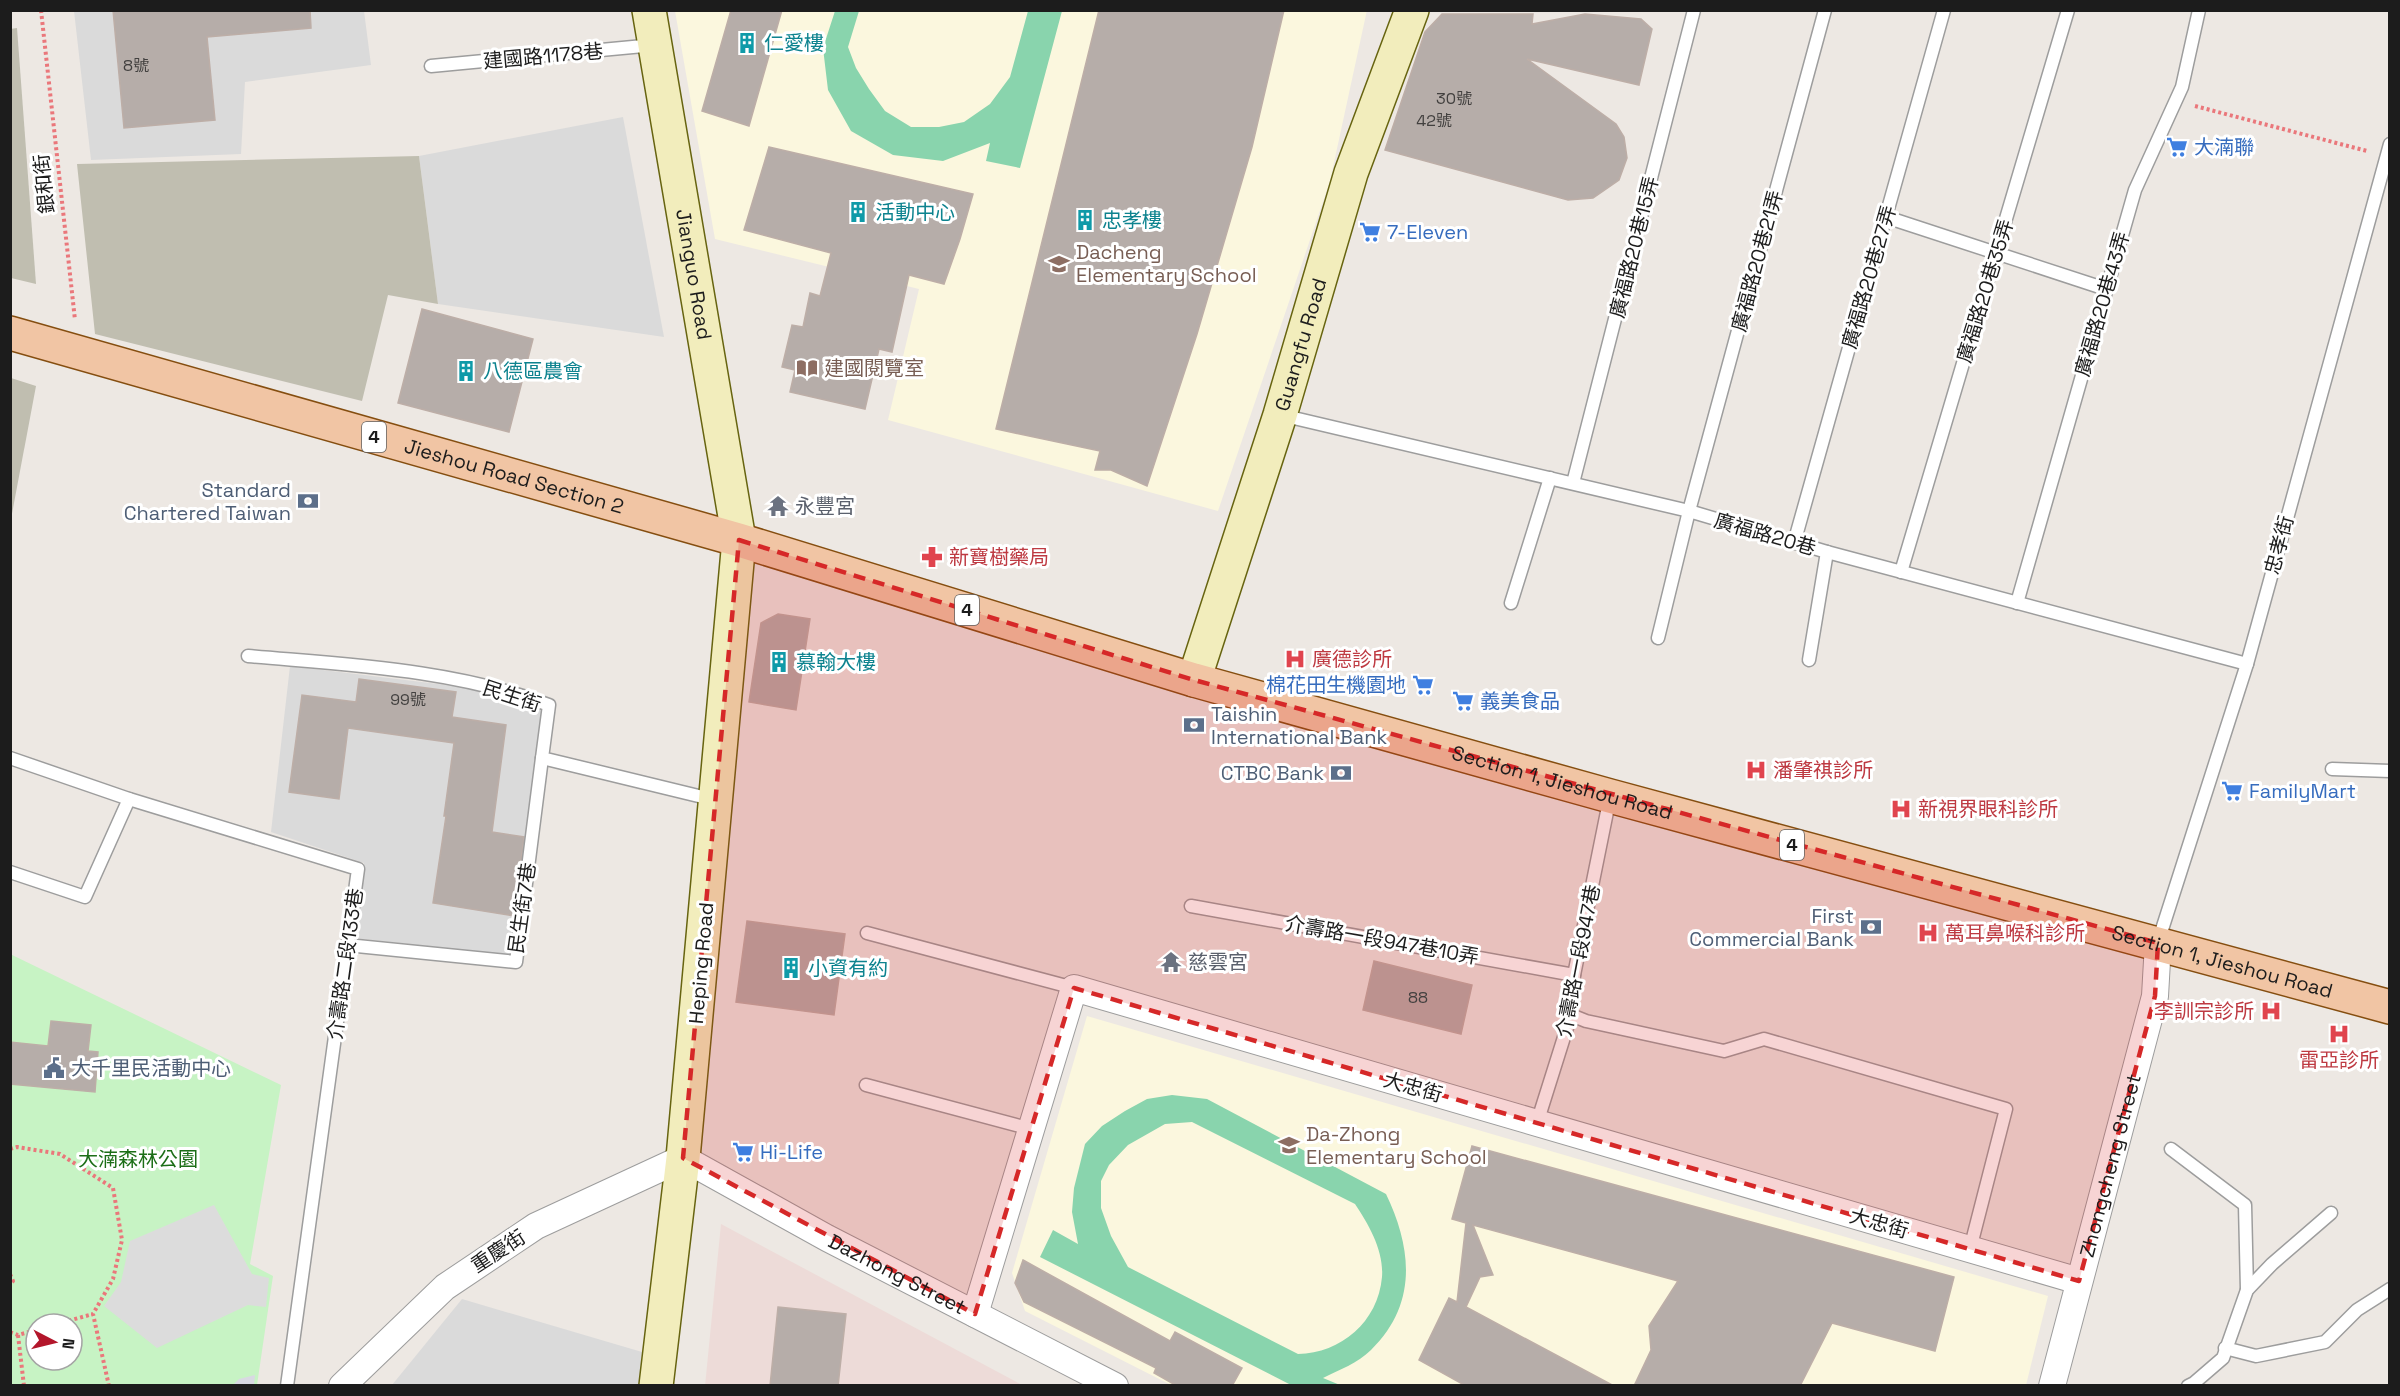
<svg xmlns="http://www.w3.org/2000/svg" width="2400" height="1396" font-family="'Space Grotesk','Noto Sans TC',sans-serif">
	<rect width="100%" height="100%" fill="#ede8e3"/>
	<!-- residential -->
	<g fill="#dadada">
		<path d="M74 11H364L371 65 245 82 241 154 91 160Z"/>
		<path d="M623 117 664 337 438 304 419 156Z"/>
		<path d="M290 666 545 697 512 955 353 938 364 863 271 832Z"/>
		<path d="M462 1299 642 1352 639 1385H392Z"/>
	</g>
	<!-- education -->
	<g fill="#fbf7de">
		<path d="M1367 10 1330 181 1218 511 888 420 919 289 715 239 675 11Z"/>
		<path d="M1087 1016 2048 1296 2026 1385 1173 1386 1025 1311 1012 1273Z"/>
	</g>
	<!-- military -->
	<path fill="#eddbd8" d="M721 1224 1022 1385 705 1386Z"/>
	<!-- construction -->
	<g fill="#c0beb0">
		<path d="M17 28 36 284 11 278 10 29Z"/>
		<path d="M419 156 438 304 388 295 362 401 95 334 77 164Z"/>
		<path d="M11 378 36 386 11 519 10 378Z"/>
	</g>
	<!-- park -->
	<path fill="#c7f3c4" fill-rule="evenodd" d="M10 954 281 1085 250 1264 273 1276 257 1385H11ZM36 1324H72V1360H36Z"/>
	<!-- pitch -->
	<g fill="#89d4ad" fill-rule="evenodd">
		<path d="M835 11H859L848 47 856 68 869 89 885 111 911 127H939L964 122 990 104 1010 77 1028 11H1062L1020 168 986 161 990 143 943 161 893 155 851 131 828 90 823 48Z"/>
		<path d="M1172 1095 1207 1099 1386 1194C1412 1248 1418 1304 1371 1350 1358 1363 1339 1370 1323 1378L1340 1385H1291L1040 1257 1053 1230 1078 1244 1072 1212 1074 1188 1085 1144 1102 1126 1125 1111 1147 1099ZM1192 1122 1355 1204C1369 1225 1384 1251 1382 1277 1378 1322 1341 1353 1298 1354L1128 1267 1111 1236 1101 1208V1181L1109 1165 1128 1145 1165 1124Z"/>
	</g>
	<!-- parking -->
	<path fill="#dcdcdc" d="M214 1205 252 1274 269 1278 266 1307 248 1305 157 1348 104 1306 121 1282 130 1241Z"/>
	<!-- plaza -->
	<path fill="#d8d9e2" d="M255 1375 254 1385H233L239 1379Z"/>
	<!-- building -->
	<g fill="#b6ada9" stroke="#bdaea7" stroke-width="1.5">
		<path d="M113 10H310L311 28 207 37 215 120 124 128Z"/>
		<path d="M731 10H782L749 126 702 111Z"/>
		<path d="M1099 10H1284L1252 147 1197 334 1147 486 1111 470H1095L1100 451 996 429Z"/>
		<path d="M1442 14H1533L1532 24 1585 14 1641 19 1652 29 1639 85 1527 59 1616 124 1624 137 1627 158 1619 180 1593 198 1568 200 1385 150 1425 32Z"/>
		<path d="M769 147 973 194 960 239 944 284 909 275 892 352 879 349 865 409 790 392 795 370 782 367 792 325 803 327 810 293 820 296 831 253 744 230Z"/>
		<path d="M422 309 533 339 509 432 398 403Z"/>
		<path d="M778 614 810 619 796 710 749 702 761 623Z"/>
		<path d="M359 679 456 692 452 717 506 725 492 832 524 837 514 916 433 903 446 816H444L454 743 348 728 339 799 289 792 302 695 356 702Z"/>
		<path d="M747 921 845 934 834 1015 736 1002Z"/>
		<path d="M1374 961 1472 985 1461 1034 1363 1010Z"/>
		<path d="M51 1021 91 1025 88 1051 98 1052 95 1092 10 1084V1042L48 1046Z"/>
		<path d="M1472 1146 1954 1277 1935 1351 1832 1323 1800 1386H1634L1651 1350 1649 1326 1678 1281 1473 1225 1493 1275 1480 1277 1466 1307 1614 1386H1466L1419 1360 1449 1298 1457 1302 1466 1223 1452 1219Z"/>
		<path d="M1023 1260 1170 1341 1175 1332 1242 1368 1232 1386H1177L1154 1373 1156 1368 1024 1302 1015 1283Z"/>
		<path d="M778 1307 846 1314 838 1386H770Z"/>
	</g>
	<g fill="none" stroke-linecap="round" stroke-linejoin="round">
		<defs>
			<g id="lane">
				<path d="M431 66 654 45"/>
				<path d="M1886 217 2106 289"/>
				<path d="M1281 415 1689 511 1827 552 2247 664"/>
				<path d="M1573 483 1694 10"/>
				<path d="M1794 543 1944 10"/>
				<path d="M1901 572 2068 10"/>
				<path d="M1511 603 1550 478"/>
				<path d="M2017 603 2135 190 2182 87 2199 10"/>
				<path d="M1658 638 1689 511 1825 10"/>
				<path d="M248 656C349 665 453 669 549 705L542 758 715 800"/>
				<path d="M1809 660 1827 552"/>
				<path d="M10 758 129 799 358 869 287 1386"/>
				<path d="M2332 769 2390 771"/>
				<path d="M10 872 85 897 129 799"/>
				<path d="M1191 906 1574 975"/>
				<path d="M867 933 1074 988"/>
				<path d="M2158 942 2247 664 2390 144"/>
				<path d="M347 945 516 962 542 758"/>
				<path d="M1571 1015 1586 1021 1724 1051 1764 1039 2006 1109 1970 1249"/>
				<path d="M866 1085 1031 1129"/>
				<path d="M1537 1123 1571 1015 1574 975 1610 797"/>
				<path d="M2171 1149 2245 1205 2247 1290"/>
				<path d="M2225 1348 2256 1356 2325 1342 2357 1310 2390 1289"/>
				<path d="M2188 1386 2194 1383 2223 1358 2247 1290 2272 1264 2331 1213"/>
			</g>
			<g id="street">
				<path d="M975 1314 1074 988 2079 1281"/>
				<path id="s1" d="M342 1386 445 1287 536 1226 683 1158 827 1238 1115 1386"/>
				<path id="s2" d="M2052 1386 2155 996 2158 943"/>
			</g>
			<g id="secondary">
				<path id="s3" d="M649 10 739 540 683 1158 656 1386"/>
				<path id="s4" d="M1194 680 1280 415 1351 173 1412 10"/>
			</g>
			<g id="primary">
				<path id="s5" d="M10 333 739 540 1194 680 1610 796 2390 1007"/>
			</g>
		</defs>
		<!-- lane casing -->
		<use href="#lane" stroke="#9d9d9d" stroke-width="15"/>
		<!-- street casing -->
		<use href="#street" stroke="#9d9d9d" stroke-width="28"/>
		<!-- secondary casing -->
		<use href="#secondary" stroke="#676410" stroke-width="36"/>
		<!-- primary casing -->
		<use href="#primary" stroke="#854e10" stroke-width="36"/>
		<!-- path -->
		<g stroke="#ea777b" stroke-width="4" stroke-dasharray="3 3" stroke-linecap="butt">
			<path d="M41 10 75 320"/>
			<path d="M2195 106 2367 151"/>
			<path d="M10 1149 17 1147 60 1154 113 1188 122 1240 113 1279 93 1314 109 1386"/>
			<path d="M10 1274 13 1281 10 1284"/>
			<path d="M57 1324 93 1314"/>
			<path d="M10 1332 18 1335 36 1330"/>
			<path d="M18 1335 24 1386"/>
		</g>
		<!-- lane -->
		<use href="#lane" stroke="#fff" stroke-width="12"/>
		<!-- street -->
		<use href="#street" stroke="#fff" stroke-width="26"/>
		<!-- secondary -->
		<use href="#secondary" stroke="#f2edbc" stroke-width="33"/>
		<!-- primary -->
		<use href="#primary" stroke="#f1c5a4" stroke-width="33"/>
	</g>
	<!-- marked area -->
	<path fill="#d62828" fill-opacity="0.2" stroke="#d62828" stroke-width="4.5" stroke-dasharray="12 8" stroke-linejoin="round" d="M739 540 1194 680 2158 943 2155 996 2079 1281 1074 988 975 1314 683 1158Z"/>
	<!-- icons -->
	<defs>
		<symbol id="building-bare" viewBox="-9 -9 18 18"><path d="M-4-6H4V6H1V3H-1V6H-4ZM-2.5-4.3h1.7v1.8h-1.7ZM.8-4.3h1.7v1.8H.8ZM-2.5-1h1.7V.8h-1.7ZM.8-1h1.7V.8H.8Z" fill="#0f9aa8" stroke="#fff" stroke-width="2.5" paint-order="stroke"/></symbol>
		<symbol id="supermarket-bare" viewBox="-9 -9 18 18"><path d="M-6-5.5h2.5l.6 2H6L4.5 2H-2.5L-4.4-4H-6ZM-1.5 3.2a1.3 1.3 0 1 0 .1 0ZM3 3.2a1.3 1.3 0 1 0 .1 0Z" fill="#3f7fe0" stroke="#fff" stroke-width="2.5" paint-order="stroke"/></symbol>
		<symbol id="school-bare" viewBox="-9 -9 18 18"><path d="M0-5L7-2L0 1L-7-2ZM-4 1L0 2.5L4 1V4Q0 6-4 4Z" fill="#8d6e63" stroke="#fff" stroke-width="2.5" paint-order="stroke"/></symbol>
		<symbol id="library-bare" viewBox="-9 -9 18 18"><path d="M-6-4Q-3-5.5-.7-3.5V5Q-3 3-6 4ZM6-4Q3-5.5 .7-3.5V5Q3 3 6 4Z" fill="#8d6e63" stroke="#fff" stroke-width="2.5" paint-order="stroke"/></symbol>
		<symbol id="bank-bare" viewBox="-9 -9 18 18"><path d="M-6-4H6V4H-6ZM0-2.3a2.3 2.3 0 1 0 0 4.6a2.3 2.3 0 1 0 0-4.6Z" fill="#5c6f8a" stroke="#fff" stroke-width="2.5" paint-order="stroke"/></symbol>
		<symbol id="temple-bare" viewBox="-9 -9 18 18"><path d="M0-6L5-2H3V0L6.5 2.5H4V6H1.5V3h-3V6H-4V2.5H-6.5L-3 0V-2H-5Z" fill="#6b7280" stroke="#fff" stroke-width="2.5" paint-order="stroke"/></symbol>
		<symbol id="pharmacy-bare" viewBox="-9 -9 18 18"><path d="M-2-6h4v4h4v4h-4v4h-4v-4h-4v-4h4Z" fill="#e0444e" stroke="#fff" stroke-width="2.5" paint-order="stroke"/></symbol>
		<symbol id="hospital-bare" viewBox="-9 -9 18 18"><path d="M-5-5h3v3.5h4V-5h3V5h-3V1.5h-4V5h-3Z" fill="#e0444e" stroke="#fff" stroke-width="2.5" paint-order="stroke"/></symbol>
		<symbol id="civic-bare" viewBox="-9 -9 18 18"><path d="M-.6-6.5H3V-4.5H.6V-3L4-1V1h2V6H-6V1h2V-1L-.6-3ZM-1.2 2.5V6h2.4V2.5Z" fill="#5c6f8a" stroke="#fff" stroke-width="2.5" paint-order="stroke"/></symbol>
	</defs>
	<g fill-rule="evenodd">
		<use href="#building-bare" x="732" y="28" width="30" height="30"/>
		<use href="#supermarket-bare" x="2162" y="132" width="30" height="30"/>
		<use href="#building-bare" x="843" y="197" width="30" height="30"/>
		<use href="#building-bare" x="1070" y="205" width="30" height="30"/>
		<use href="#supermarket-bare" x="1355" y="217" width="30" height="30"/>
		<use href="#school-bare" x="1044" y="249" width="30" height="30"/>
		<use href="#library-bare" x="792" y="353" width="30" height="30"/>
		<use href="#building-bare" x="451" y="356" width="30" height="30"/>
		<use href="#bank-bare" x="293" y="486" width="30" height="30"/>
		<use href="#temple-bare" x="763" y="491" width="30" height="30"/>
		<use href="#pharmacy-bare" x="917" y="542" width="30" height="30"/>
		<use href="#hospital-bare" x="1280" y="644" width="30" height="30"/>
		<use href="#building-bare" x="764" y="647" width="30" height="30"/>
		<use href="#supermarket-bare" x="1408" y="670" width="30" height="30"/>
		<use href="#supermarket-bare" x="1448" y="686" width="30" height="30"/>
		<use href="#bank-bare" x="1179" y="710" width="30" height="30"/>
		<use href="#hospital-bare" x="1741" y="755" width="30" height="30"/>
		<use href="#bank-bare" x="1326" y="758" width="30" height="30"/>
		<use href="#supermarket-bare" x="2217" y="776" width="30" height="30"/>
		<use href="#hospital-bare" x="1886" y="794" width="30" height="30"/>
		<use href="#bank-bare" x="1856" y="912" width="30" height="30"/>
		<use href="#hospital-bare" x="1913" y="918" width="30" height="30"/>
		<use href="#temple-bare" x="1156" y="947" width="30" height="30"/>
		<use href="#building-bare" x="776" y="953" width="30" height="30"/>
		<use href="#hospital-bare" x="2256" y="996" width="30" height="30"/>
		<use href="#hospital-bare" x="2324" y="1019" width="30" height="30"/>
		<use href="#civic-bare" x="39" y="1053" width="30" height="30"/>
		<use href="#school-bare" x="1274" y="1130" width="30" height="30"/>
		<use href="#supermarket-bare" x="728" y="1137" width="30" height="30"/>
	</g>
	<g text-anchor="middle" stroke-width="6" stroke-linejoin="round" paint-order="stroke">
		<!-- number labels -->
		<g font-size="16" fill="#42403f">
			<text x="136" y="71">8號</text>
			<text x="1454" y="104">30號</text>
			<text x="1434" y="126">42號</text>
			<text x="408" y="705">99號</text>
			<text x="1418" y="1003">88</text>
		</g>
		<!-- shield labels -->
		<g fill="#fff" stroke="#606060" stroke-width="1.5">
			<rect x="362" y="422" width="24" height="30" rx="4.5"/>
			<rect x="955" y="595" width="24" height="30" rx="4.5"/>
			<rect x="1780" y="830" width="24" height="30" rx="4.5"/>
		</g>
		<g font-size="18" font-weight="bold" fill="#1c1c1c">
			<text x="374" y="443">4</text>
			<text x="967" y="616">4</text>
			<text x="1792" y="851">4</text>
		</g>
		<!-- culture labels -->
		<g font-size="20" fill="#0d838f" stroke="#fff" text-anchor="start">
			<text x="764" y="50">仁愛樓</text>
			<text x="875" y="219">活動中心</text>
			<text x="1102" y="227">忠孝樓</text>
			<text x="483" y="378">八德區農會</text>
			<text x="796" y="669">慕翰大樓</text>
			<text x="808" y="975">小資有約</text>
		</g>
		<!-- street labels -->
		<g font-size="20" fill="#1c1c1c" stroke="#fff">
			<text transform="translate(543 56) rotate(-5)" y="7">建國路1178巷</text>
			<text transform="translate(44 184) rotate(-96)" y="7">銀和街</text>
			<text transform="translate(1634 247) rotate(-76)" y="7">廣福路20巷15弄</text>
			<text transform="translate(1757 261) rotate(-75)" y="7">廣福路20巷21弄</text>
			<text dy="7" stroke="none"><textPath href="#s3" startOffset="268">Jianguo Road</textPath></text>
			<text transform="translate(1869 277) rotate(-74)" y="7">廣福路20巷27弄</text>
			<text transform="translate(1985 291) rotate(-73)" y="7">廣福路20巷35弄</text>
			<text transform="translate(2102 304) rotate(-74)" y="7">廣福路20巷43弄</text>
			<text dy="7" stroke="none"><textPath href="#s4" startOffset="352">Guangfu Road</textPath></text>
			<text dy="7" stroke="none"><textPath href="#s5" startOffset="524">Jieshou Road Section 2</textPath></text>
			<text transform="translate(1765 534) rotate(16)" y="7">廣福路20巷</text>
			<text transform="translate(2279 545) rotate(-75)" y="7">忠孝街</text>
			<text transform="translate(512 696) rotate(18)" y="7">民生街</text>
			<text dy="7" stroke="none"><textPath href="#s5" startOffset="1616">Section 1, Jieshou Road</textPath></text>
			<text transform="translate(522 908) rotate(-82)" y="7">民生街7巷</text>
			<text transform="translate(1382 940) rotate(10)" y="7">介壽路一段947巷10弄</text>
			<text transform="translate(1578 961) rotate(-79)" y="7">介壽路一段947巷</text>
			<text dy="7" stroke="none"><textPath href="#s5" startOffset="2300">Section 1, Jieshou Road</textPath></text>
			<text transform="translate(701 963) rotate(-85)" y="7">Heping Road</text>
			<text transform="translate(345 964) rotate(-82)" y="7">介壽路二段133巷</text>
			<text transform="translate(1413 1087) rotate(16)" y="7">大忠街</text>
			<text dy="7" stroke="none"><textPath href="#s2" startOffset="228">Zhongcheng Street</textPath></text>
			<text transform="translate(1879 1223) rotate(16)" y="7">大忠街</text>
			<text transform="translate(498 1251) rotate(-33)" y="7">重慶街</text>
			<text dy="7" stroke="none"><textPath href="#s1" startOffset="658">Dazhong Street</textPath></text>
		</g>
		<!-- shop labels -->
		<g font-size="20" fill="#366cbe" stroke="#fff" text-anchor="start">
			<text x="2194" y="154">大湳聯</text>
			<text x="1387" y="239">7-Eleven</text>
			<text x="1406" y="692" text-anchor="end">棉花田生機園地</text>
			<text x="1480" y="708">義美食品</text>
			<text x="2249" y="798">FamilyMart</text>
			<text x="760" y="1159">Hi-Life</text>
		</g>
		<!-- education labels -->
		<g font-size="20" fill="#785e54" stroke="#fff" text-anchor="start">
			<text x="1076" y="259">Dacheng<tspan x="1076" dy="23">Elementary School</tspan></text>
			<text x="824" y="375">建國閱覽室</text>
			<text x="1306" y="1141">Da-Zhong<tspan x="1306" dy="23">Elementary School</tspan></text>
		</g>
		<!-- service labels -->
		<g font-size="20" fill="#4e5e75" stroke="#fff" text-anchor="end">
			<text x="291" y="497">Standard<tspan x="291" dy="23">Chartered Taiwan</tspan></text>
			<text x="1211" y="721" text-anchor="start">Taishin<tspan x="1211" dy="23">International Bank</tspan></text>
			<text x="1324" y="780">CTBC Bank</text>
			<text x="1854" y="923">First<tspan x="1854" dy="23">Commercial Bank</tspan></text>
			<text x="71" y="1075" text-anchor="start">大千里民活動中心</text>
		</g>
		<!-- worship labels -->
		<g font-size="20" fill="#5b616d" stroke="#fff" text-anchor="start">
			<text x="795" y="513">永豐宮</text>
			<text x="1188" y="969">慈雲宮</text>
		</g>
		<!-- health labels -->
		<g font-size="20" fill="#be3a42" stroke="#fff" text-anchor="start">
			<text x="949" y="564">新寶樹藥局</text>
			<text x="1312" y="666">廣德診所</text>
			<text x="1773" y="777">潘肇祺診所</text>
			<text x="1918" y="816">新視界眼科診所</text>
			<text x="1945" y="940">萬耳鼻喉科診所</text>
			<text x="2254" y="1018" text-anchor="end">李訓宗診所</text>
			<text x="2339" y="1067" text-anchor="middle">雷亞診所</text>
		</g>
		<!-- park labels -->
		<g font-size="20" fill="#1c6e17" stroke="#fff">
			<text x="138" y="1166">大湳森林公園</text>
		</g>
	</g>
	<!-- border -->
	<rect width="2400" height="1396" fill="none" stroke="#1c1c1c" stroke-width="24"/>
	<!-- north arrow -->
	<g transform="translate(54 1342) rotate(97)"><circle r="28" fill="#ffffff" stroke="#a4a4a4" stroke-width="1.5"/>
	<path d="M0-4.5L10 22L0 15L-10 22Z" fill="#b3162b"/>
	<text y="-9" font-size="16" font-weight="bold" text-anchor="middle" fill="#1c1c1c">N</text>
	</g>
</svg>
